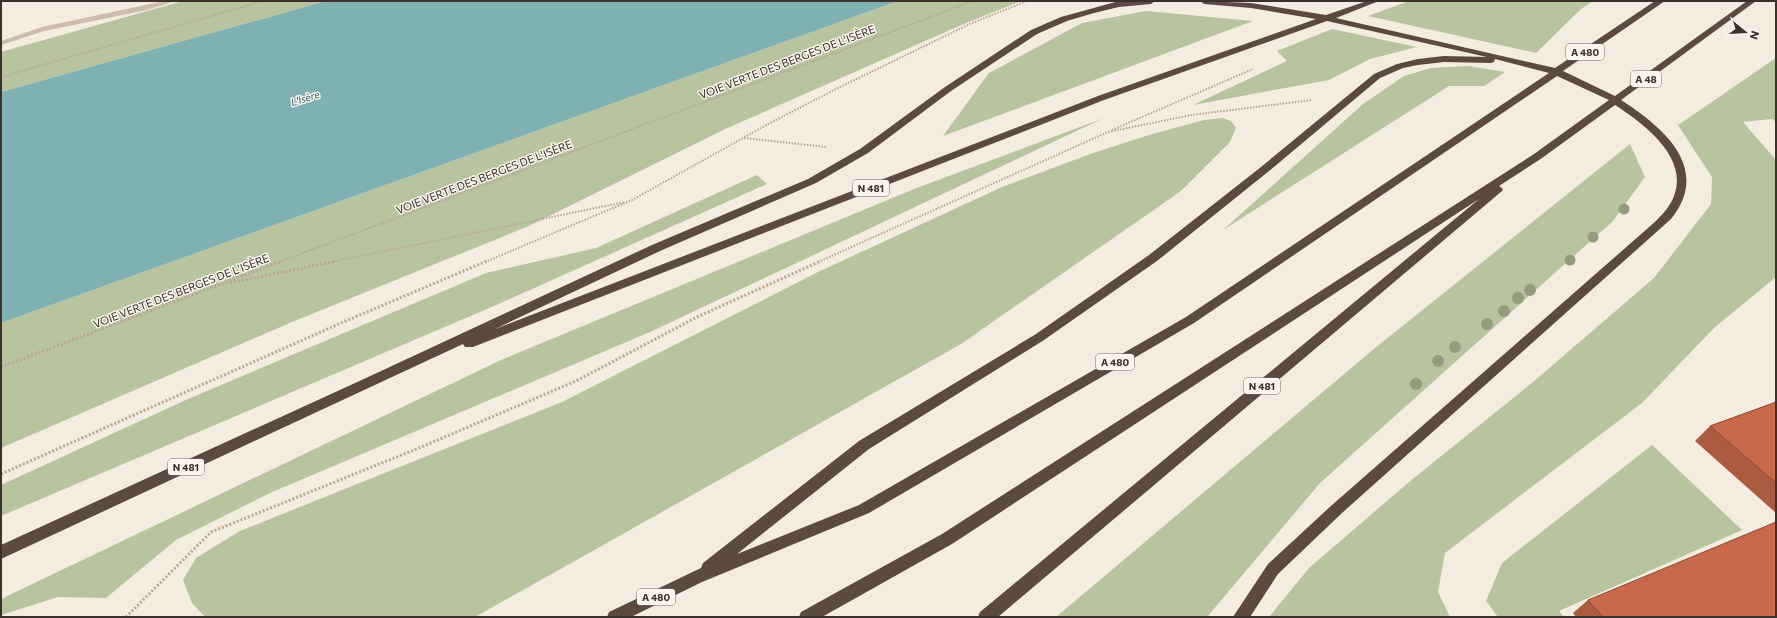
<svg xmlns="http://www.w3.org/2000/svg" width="1777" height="618" font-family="Commissioner,sans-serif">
	<rect width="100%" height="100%" fill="#f4ebe1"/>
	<!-- green -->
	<g fill="#b8c4a0">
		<path d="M183 1H326L1 92V52Z"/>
		<path d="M898 1H1021L966 23 723 130 529 226 292 322 1 448V323Z"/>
		<path d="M1409 1H1593L1581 9 1536 53 1368 16Z"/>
		<path d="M1146 11 1253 21 943 136 989 73 1082 23Z"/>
		<path d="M1332 29 1417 47 1370 59 1329 80 1193 105 1287 61 1277 51Z"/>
		<path d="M1776 58V122L1772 119 1743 122 1776 160V277L1714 328 1642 403 1445 553 1438 592 1450 617H1269L1309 568 1409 482 1533 382 1654 278 1711 204 1712 177 1678 125Z"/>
		<path d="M1468 66 1505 72 1484 86H1449L1223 230 1363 104 1404 76 1431 68Z"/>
		<path d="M1104 118 650 332 270 493 176 540 106 598 58 597 1 615V599L501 360 914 189Z"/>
		<path d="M1223 118 1231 121 1236 128 1230 142 1181 191 961 344 475 617H205L192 603 183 580 196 558 240 531 562 402 818 272 1002 187 1093 153 1149 135 1204 120Z"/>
		<path d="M1630 144 1645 177 1613 221 1320 483 1207 617H1056L1375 348Z"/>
		<path d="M757 175 767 184 494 306 1 516V485L188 399 486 273 596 248Z"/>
		<path d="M1652 445 1742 530 1559 611 1564 617H1498L1486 601 1502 563Z"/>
	</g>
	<!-- water -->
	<path fill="#7fb0b2" d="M326 1H898L1 323V92Z"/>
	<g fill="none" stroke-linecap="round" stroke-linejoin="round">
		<!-- path-far1 -->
		<g stroke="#b9a596" stroke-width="2" stroke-dasharray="1.5 1.5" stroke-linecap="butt">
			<path d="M1 77 263 1"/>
			<path d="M1112 130 1253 69"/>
			<path d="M744 138 826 147"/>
			<path d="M279 262 973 1"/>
			<path d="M331 262 625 202"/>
			<path d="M485 262 632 200 770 123 838 88 972 23 1027 1"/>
			<path d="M818 262 1108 132 1191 115 1312 100"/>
		</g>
		<!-- path -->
		<g stroke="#b9a596" stroke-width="3" stroke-dasharray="2 2" stroke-linecap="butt">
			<path d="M230 283 336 261"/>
			<path d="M1 367 282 261"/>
			<path d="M1 474 341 323 487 261"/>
			<path d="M126 617 211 532 419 448 576 381 699 316 821 261"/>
		</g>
		<!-- lane -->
		<path fill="#cdbbac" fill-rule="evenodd" d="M164 1H176L147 10 44 31 1 45V41L42 27Z"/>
		<!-- highway -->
		<path fill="#5c4a42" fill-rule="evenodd" d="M1119 1H1155L1151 4 1119 7 1094 13 1067 21 1037 34 951 91 868 153 816 183 660 251 495 329 1098 96 1316 19 1251 8 1204 4 1200 1 1251 3 1326 15 1367 1H1379L1336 18 1555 68 1655 1H1665L1563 71 1615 96 1747 1H1756L1621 100C1663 127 1712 168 1671 219L1342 513 1278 574 1250 617H1233L1268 564 1332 505 1656 221C1663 214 1670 206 1674 196 1689 157 1643 123 1615 105L1542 158 1499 186 1503 189 1502 191 998 617H978L980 612 1479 199 952 544 822 617H799L801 612 942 534 1534 154 1609 100 1557 76 1194 323 869 513 702 582 631 617H607L609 612 701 568 703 563 859 441 1036 334 1149 255 1261 167 1374 74 1397 64 1418 59 1444 56 1487 57 1327 21 1104 100 473 347H465L463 344 1 559V545L366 378 652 245 808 179 860 149 945 87 1031 30 1061 17ZM1495 59 1549 73 1186 317 859 505 737 554 869 449 1044 340 1157 261 1269 171 1380 78 1403 68 1418 65 1444 62 1491 63 1494 62Z"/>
	</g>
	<!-- trees -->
	<g fill="#969b7f">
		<circle cx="1624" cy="209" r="5.5"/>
		<circle cx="1593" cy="237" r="5.5"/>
		<circle cx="1570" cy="260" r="5.5"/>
		<circle cx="1530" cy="290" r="6"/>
		<circle cx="1518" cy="298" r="6"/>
		<circle cx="1504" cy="311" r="6"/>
		<circle cx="1487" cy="324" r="6"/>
		<circle cx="1455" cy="347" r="6"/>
		<circle cx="1438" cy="361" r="6"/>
		<circle cx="1416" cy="384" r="6"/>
	</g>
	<!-- wall -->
	<g fill="#ac5a40">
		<path d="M1776 402V513L1695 441 1710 426Z"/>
		<path d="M1588 600 1776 617H1576L1573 613Z"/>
	</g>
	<!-- building -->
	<g fill="#c8694b" stroke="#8c4a34">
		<path d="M1776 402V483L1710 426Z"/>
		<path d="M1776 522V617H1603L1588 600Z"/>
	</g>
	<g text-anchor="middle" stroke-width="3" stroke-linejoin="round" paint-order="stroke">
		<!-- shield labels -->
		<g fill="#fbf5ee" stroke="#756b66" stroke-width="1">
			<rect x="1566" y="44" width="38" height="16" rx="3"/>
			<rect x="1631" y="71" width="30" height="16" rx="3"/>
			<rect x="853" y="180" width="36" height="16" rx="3"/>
			<rect x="1096" y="354" width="38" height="16" rx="3"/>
			<rect x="1244" y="378" width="36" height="16" rx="3"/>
			<rect x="168" y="459" width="36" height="16" rx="3"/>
			<rect x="637" y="589" width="38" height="16" rx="3"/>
		</g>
		<g font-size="10" font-weight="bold" fill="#3b302b">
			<text x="1585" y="56">A 480</text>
			<text x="1646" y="83">A 48</text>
			<text x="871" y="192">N 481</text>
			<text x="1115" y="366">A 480</text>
			<text x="1262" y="390">N 481</text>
			<text x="186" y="471">N 481</text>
			<text x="656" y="601">A 480</text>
		</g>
		<!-- far-water labels -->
		<g font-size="10" font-style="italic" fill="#1f5a5e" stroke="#fbf5ee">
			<text transform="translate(305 98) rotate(-18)" y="4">L'Isère</text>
		</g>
		<!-- street labels -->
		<g font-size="11" fill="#3b302b" stroke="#fbf5ee">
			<text transform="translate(787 62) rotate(-21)" y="4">VOIE VERTE DES BERGES DE L'ISÈRE</text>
			<text transform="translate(484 177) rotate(-21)" y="4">VOIE VERTE DES BERGES DE L'ISÈRE</text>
			<text transform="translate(181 291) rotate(-21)" y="4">VOIE VERTE DES BERGES DE L'ISÈRE</text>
		</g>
	</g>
	<!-- border -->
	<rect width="1777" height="618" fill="none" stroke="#3b302b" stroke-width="4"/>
	<!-- north arrow -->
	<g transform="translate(1745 32) rotate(108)" stroke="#fbf5ee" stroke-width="3" paint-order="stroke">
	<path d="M0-3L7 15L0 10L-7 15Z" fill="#3b302b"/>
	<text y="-6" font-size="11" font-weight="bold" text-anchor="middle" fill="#3b302b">N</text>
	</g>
</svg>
